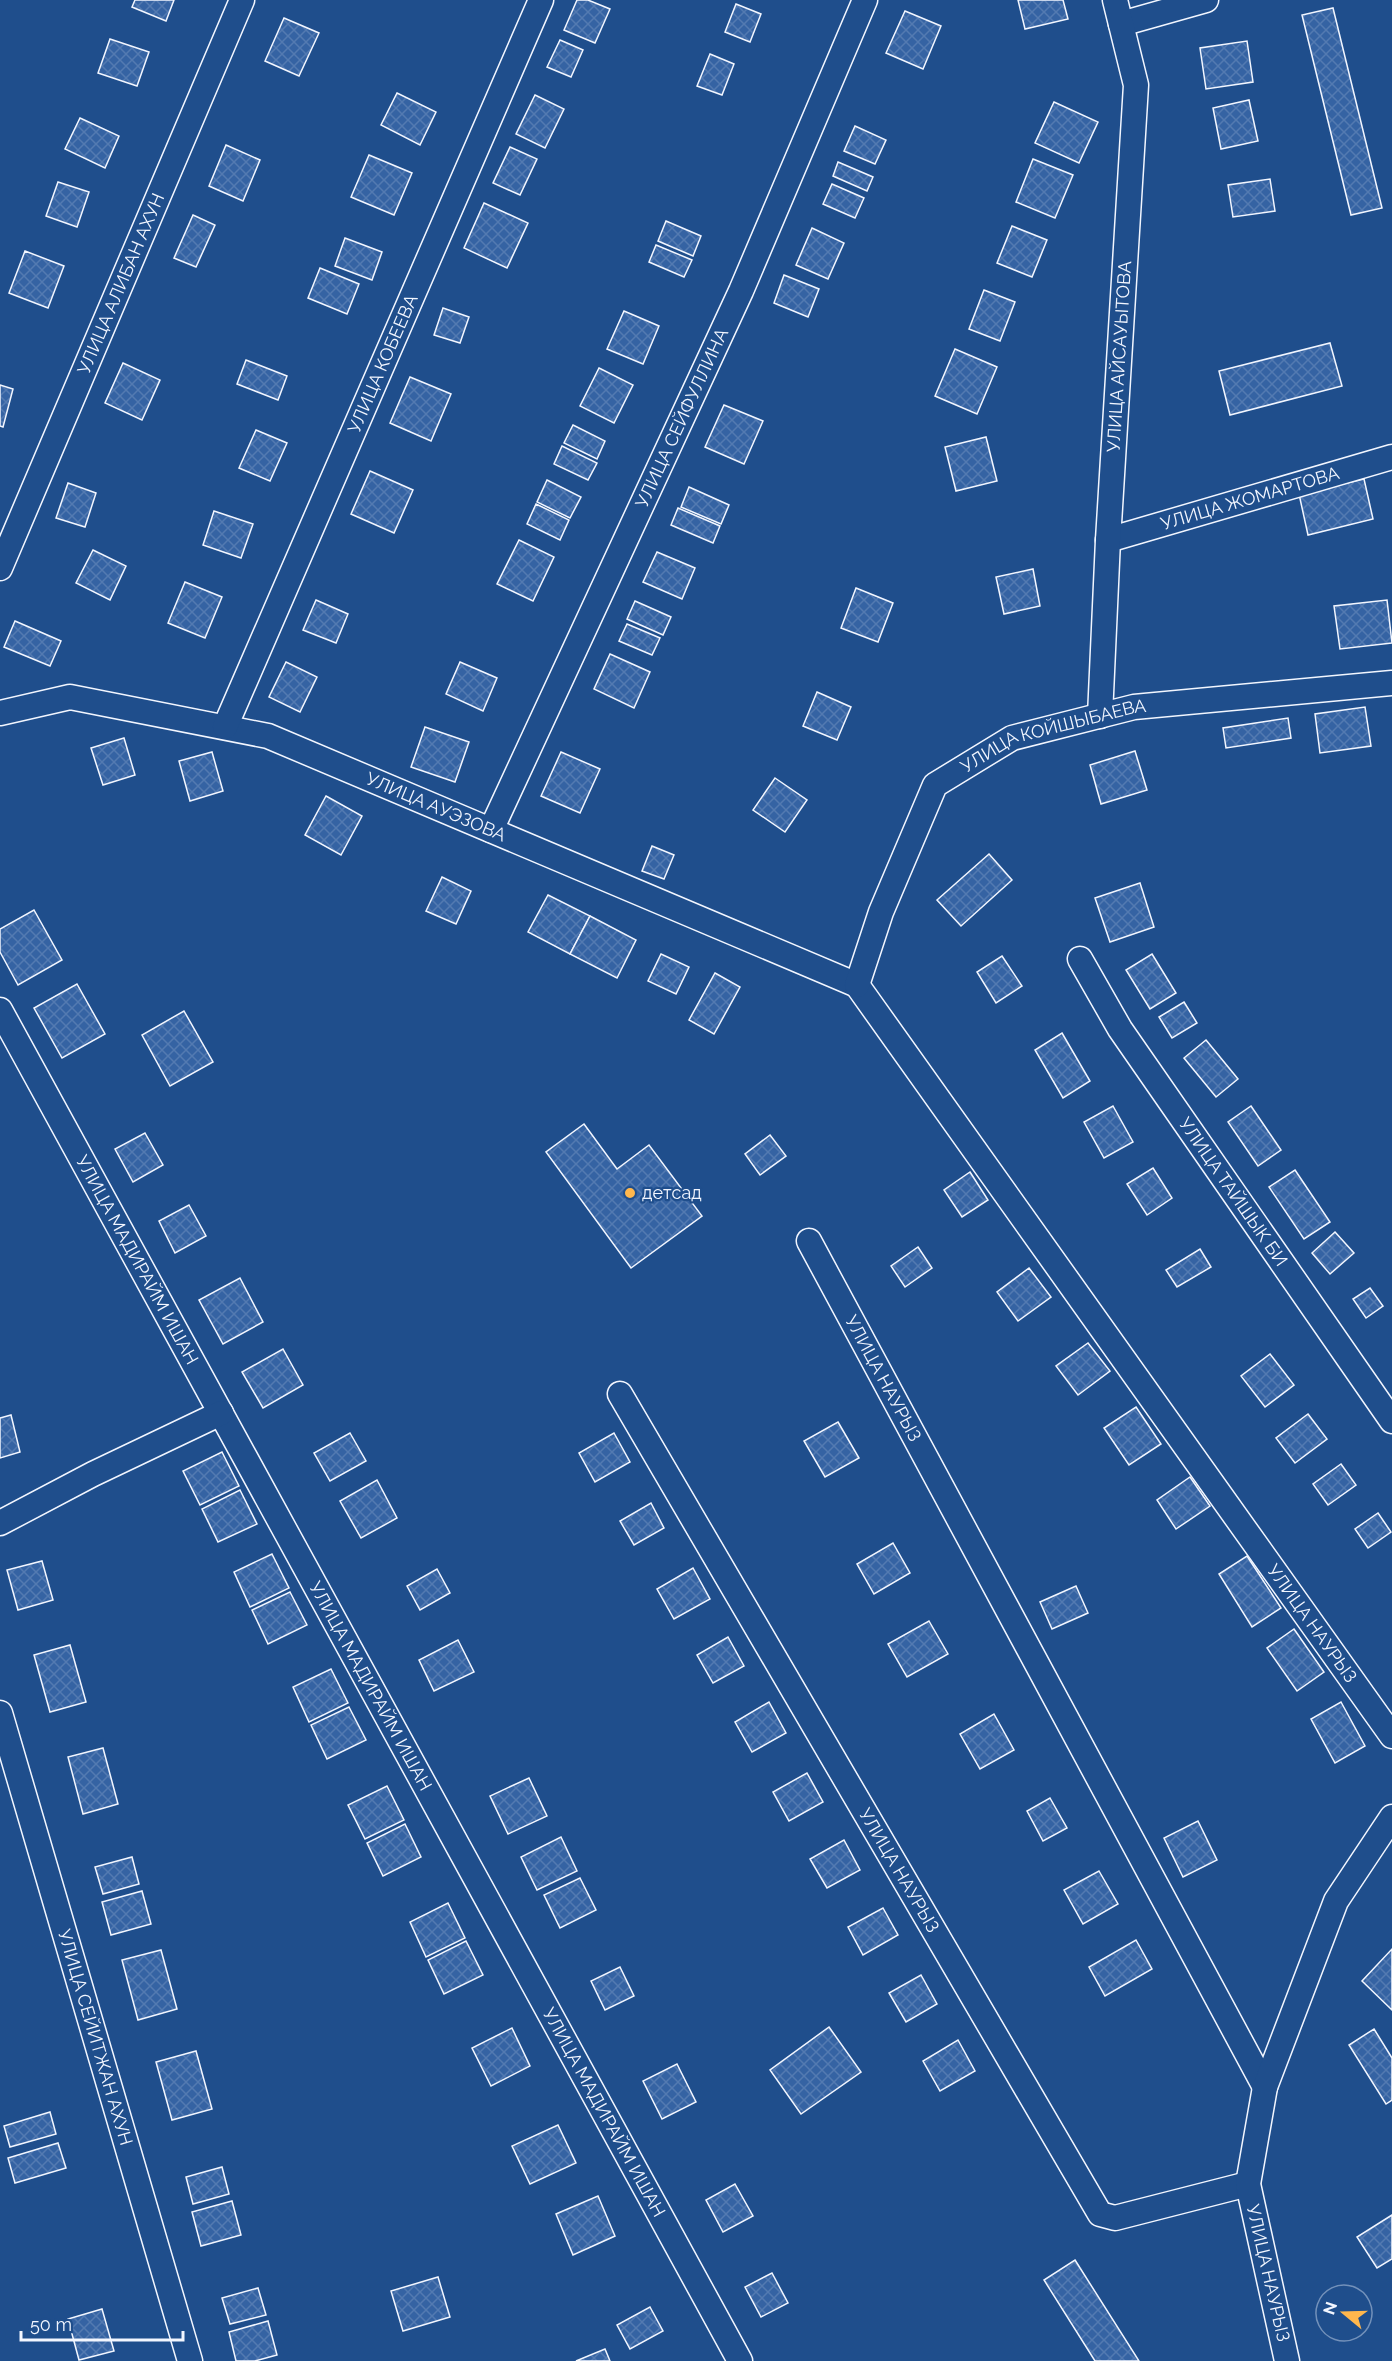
<svg xmlns="http://www.w3.org/2000/svg" width="1392" height="2361" font-family="Raleway,sans-serif">
	<defs>
		<pattern id="building-cross-hatch" width="8" height="8" patternUnits="userSpaceOnUse" patternTransform="scale(1.5)"><rect width="8" height="8" fill="#3563a3"/><path d="M0 0l8 8M0 8l8-8" fill="none" stroke="#537ab1"/></pattern>
	</defs>
	<rect width="100%" height="100%" fill="#1f4e8c"/>
	<!-- building -->
	<g fill="url(#building-cross-hatch)" stroke="#f2f6ff" stroke-width="1.5">
		<path d="M135 0H174L166 21 132 7Z"/>
		<path d="M577 0H588L610 9 595 43 564 30Z"/>
		<path d="M1018 0H1063L1068 19 1025 29Z"/>
		<path d="M736 4 761 14 750 42 725 32Z"/>
		<path d="M1333 8 1382 208 1351 215 1302 15Z"/>
		<path d="M905 11 941 26 923 69 886 53Z"/>
		<path d="M284 18 319 33 299 76 265 61Z"/>
		<path d="M110 39 149 52 137 86 98 73Z"/>
		<path d="M560 40 583 50 571 77 547 67Z"/>
		<path d="M1247 41 1253 82 1206 89 1200 48Z"/>
		<path d="M710 54 734 64 722 95 697 86Z"/>
		<path d="M397 93 436 112 420 145 381 125Z"/>
		<path d="M535 95 564 109 545 148 516 134Z"/>
		<path d="M1249 100 1258 141 1221 149 1213 108Z"/>
		<path d="M1054 102 1098 122 1079 163 1035 143Z"/>
		<path d="M80 118 119 136 105 168 65 149Z"/>
		<path d="M855 126 886 140 875 164 844 151Z"/>
		<path d="M226 145 260 160 243 201 209 186Z"/>
		<path d="M510 147 537 159 520 195 493 183Z"/>
		<path d="M369 155 412 173 394 215 351 197Z"/>
		<path d="M1033 159 1073 175 1055 218 1016 202Z"/>
		<path d="M838 162 873 177 867 191 833 176Z"/>
		<path d="M1270 179 1275 211 1233 217 1228 185Z"/>
		<path d="M58 182 89 192 77 227 46 216Z"/>
		<path d="M832 184 864 198 855 218 823 204Z"/>
		<path d="M484 203 528 223 507 268 464 248Z"/>
		<path d="M193 215 215 225 196 267 174 258Z"/>
		<path d="M666 221 701 236 693 256 658 241Z"/>
		<path d="M1012 226 1047 240 1032 277 997 263Z"/>
		<path d="M812 228 844 243 828 279 796 265Z"/>
		<path d="M345 238 382 252 372 280 335 266Z"/>
		<path d="M656 245 692 260 684 277 649 262Z"/>
		<path d="M25 251 64 266 48 308 9 293Z"/>
		<path d="M320 268 359 284 347 314 308 298Z"/>
		<path d="M784 275 819 289 808 317 774 303Z"/>
		<path d="M984 290 1015 302 1000 341 969 329Z"/>
		<path d="M443 308 469 317 460 343 434 335Z"/>
		<path d="M624 311 659 326 643 364 607 349Z"/>
		<path d="M1330 343 1342 386 1230 415 1219 371Z"/>
		<path d="M955 349 997 367 977 414 935 396Z"/>
		<path d="M246 360 287 376 278 400 237 384Z"/>
		<path d="M123 363 160 380 142 420 105 403Z"/>
		<path d="M599 368 633 385 614 423 580 406Z"/>
		<path d="M410 377 451 394 431 441 390 423Z"/>
		<path d="M0 385 13 389 3 427 0 426Z"/>
		<path d="M724 405 763 421 744 464 705 447Z"/>
		<path d="M573 425 605 441 597 459 564 443Z"/>
		<path d="M256 430 287 443 270 481 239 468Z"/>
		<path d="M986 437 997 481 956 491 945 447Z"/>
		<path d="M562 446 597 463 588 480 554 464Z"/>
		<path d="M370 471 413 490 394 533 351 514Z"/>
		<path d="M1364 479 1373 519 1308 535 1299 494Z"/>
		<path d="M547 480 581 497 570 518 537 502Z"/>
		<path d="M68 483 96 493 85 527 56 518Z"/>
		<path d="M689 487 729 505 721 524 681 507Z"/>
		<path d="M536 504 569 520 560 540 527 524Z"/>
		<path d="M678 508 720 526 713 543 671 525Z"/>
		<path d="M214 511 253 524 241 558 203 545Z"/>
		<path d="M519 540 554 557 533 601 497 584Z"/>
		<path d="M93 550 126 566 110 600 76 583Z"/>
		<path d="M657 552 695 568 682 599 643 582Z"/>
		<path d="M1033 569 1040 606 1004 614 996 577Z"/>
		<path d="M185 582 222 597 205 638 168 623Z"/>
		<path d="M856 588 893 603 878 642 841 628Z"/>
		<path d="M316 600 348 614 336 643 303 630Z"/>
		<path d="M1387 600 1392 643 1340 649 1334 606Z"/>
		<path d="M635 601 671 617 663 635 627 619Z"/>
		<path d="M15 621 61 641 50 666 4 647Z"/>
		<path d="M627 624 660 638 652 655 619 641Z"/>
		<path d="M610 654 650 672 634 708 594 689Z"/>
		<path d="M286 662 317 677 300 712 269 697Z"/>
		<path d="M460 662 497 678 483 711 446 694Z"/>
		<path d="M817 692 851 707 837 740 803 726Z"/>
		<path d="M1365 707 1371 746 1320 753 1315 714Z"/>
		<path d="M1288 718 1291 738 1226 748 1223 728Z"/>
		<path d="M425 727 469 742 455 782 411 767Z"/>
		<path d="M124 738 135 775 103 785 91 748Z"/>
		<path d="M1135 751 1147 790 1101 804 1090 765Z"/>
		<path d="M212 752 223 791 190 801 179 761Z"/>
		<path d="M561 752 600 769 580 813 541 796Z"/>
		<path d="M775 778 807 800 785 832 753 810Z"/>
		<path d="M326 796 362 816 341 855 305 835Z"/>
		<path d="M652 846 674 855 664 879 642 871Z"/>
		<path d="M989 854 1012 880 961 926 937 900Z"/>
		<path d="M442 877 471 891 456 924 426 911Z"/>
		<path d="M1140 883 1154 927 1110 942 1095 898Z"/>
		<path d="M548 895 590 916 570 954 528 932Z"/>
		<path d="M34 910 62 960 18 985 0 952V929Z"/>
		<path d="M590 916 636 940 617 978 570 954Z"/>
		<path d="M661 954 689 967 676 994 648 981Z"/>
		<path d="M1152 954 1176 993 1150 1009 1126 970Z"/>
		<path d="M1002 956 1022 986 996 1003 977 972Z"/>
		<path d="M715 973 740 987 714 1034 689 1020Z"/>
		<path d="M77 984 105 1034 62 1058 34 1008Z"/>
		<path d="M1184 1002 1197 1023 1172 1038 1159 1017Z"/>
		<path d="M184 1011 213 1062 170 1086 142 1035Z"/>
		<path d="M1062 1033 1090 1081 1063 1098 1035 1050Z"/>
		<path d="M1206 1040 1238 1079 1216 1097 1184 1058Z"/>
		<path d="M1113 1106 1133 1142 1104 1158 1084 1122Z"/>
		<path d="M1251 1106 1281 1150 1258 1166 1228 1122Z"/>
		<path d="M584 1124 617 1169 649 1145 702 1216 631 1268 546 1152Z"/>
		<path d="M145 1133 163 1165 133 1182 115 1149Z"/>
		<path d="M770 1135 786 1156 760 1175 745 1154Z"/>
		<path d="M1153 1168 1172 1198 1147 1215 1127 1184Z"/>
		<path d="M1295 1170 1330 1222 1304 1239 1269 1187Z"/>
		<path d="M970 1172 988 1200 962 1217 944 1190Z"/>
		<path d="M189 1205 206 1236 175 1253 159 1221Z"/>
		<path d="M1335 1232 1354 1253 1330 1274 1312 1253Z"/>
		<path d="M918 1247 932 1268 905 1287 891 1266Z"/>
		<path d="M1200 1249 1211 1267 1177 1287 1166 1270Z"/>
		<path d="M1029 1268 1051 1297 1018 1321 997 1292Z"/>
		<path d="M240 1278 263 1322 223 1344 199 1300Z"/>
		<path d="M1370 1288 1383 1306 1366 1318 1353 1299Z"/>
		<path d="M1088 1343 1110 1371 1078 1395 1056 1366Z"/>
		<path d="M283 1349 303 1385 263 1408 242 1372Z"/>
		<path d="M1270 1354 1294 1385 1265 1407 1241 1376Z"/>
		<path d="M1136 1407 1161 1444 1129 1465 1104 1428Z"/>
		<path d="M1308 1414 1327 1439 1295 1463 1276 1438Z"/>
		<path d="M11 1415 20 1452 0 1458V1418Z"/>
		<path d="M838 1422 859 1458 825 1477 804 1441Z"/>
		<path d="M350 1433 366 1461 330 1481 314 1453Z"/>
		<path d="M614 1433 630 1462 595 1482 579 1453Z"/>
		<path d="M222 1452 239 1486 200 1505 183 1471Z"/>
		<path d="M1341 1464 1356 1485 1328 1505 1313 1484Z"/>
		<path d="M1190 1477 1210 1506 1176 1529 1157 1500Z"/>
		<path d="M377 1480 397 1518 361 1538 340 1501Z"/>
		<path d="M240 1490 257 1524 218 1542 202 1509Z"/>
		<path d="M651 1503 664 1528 634 1545 620 1521Z"/>
		<path d="M1378 1513 1391 1532 1368 1548 1355 1529Z"/>
		<path d="M893 1543 910 1573 874 1594 857 1564Z"/>
		<path d="M272 1554 289 1588 250 1607 234 1572Z"/>
		<path d="M1247 1556 1281 1608 1252 1627 1219 1574Z"/>
		<path d="M42 1561 53 1600 18 1610 7 1570Z"/>
		<path d="M693 1568 710 1599 674 1619 657 1589Z"/>
		<path d="M437 1569 450 1593 420 1610 407 1586Z"/>
		<path d="M1076 1586 1088 1613 1052 1629 1040 1602Z"/>
		<path d="M290 1592 307 1625 268 1644 252 1610Z"/>
		<path d="M929 1621 948 1654 907 1677 888 1644Z"/>
		<path d="M1294 1629 1324 1672 1297 1691 1267 1648Z"/>
		<path d="M728 1637 744 1666 713 1683 697 1655Z"/>
		<path d="M458 1640 474 1672 434 1691 419 1660Z"/>
		<path d="M70 1645 86 1702 50 1712 34 1655Z"/>
		<path d="M331 1669 348 1703 309 1722 293 1687Z"/>
		<path d="M769 1702 786 1733 752 1752 735 1722Z"/>
		<path d="M1341 1702 1365 1746 1335 1763 1311 1719Z"/>
		<path d="M349 1707 366 1740 327 1759 311 1725Z"/>
		<path d="M994 1714 1014 1750 980 1769 960 1734Z"/>
		<path d="M103 1748 118 1804 83 1814 68 1757Z"/>
		<path d="M807 1773 823 1802 789 1821 773 1792Z"/>
		<path d="M529 1778 547 1816 508 1834 490 1796Z"/>
		<path d="M387 1786 404 1820 365 1839 348 1805Z"/>
		<path d="M1050 1798 1067 1828 1043 1841 1027 1811Z"/>
		<path d="M1198 1821 1217 1860 1183 1877 1164 1838Z"/>
		<path d="M405 1824 421 1857 383 1876 367 1843Z"/>
		<path d="M561 1837 577 1871 537 1890 521 1857Z"/>
		<path d="M844 1840 860 1870 827 1888 810 1859Z"/>
		<path d="M132 1857 139 1884 103 1894 95 1867Z"/>
		<path d="M1099 1871 1118 1904 1083 1924 1064 1890Z"/>
		<path d="M580 1878 596 1910 560 1928 544 1895Z"/>
		<path d="M142 1891 151 1924 111 1935 102 1902Z"/>
		<path d="M448 1903 465 1938 426 1957 410 1922Z"/>
		<path d="M883 1908 898 1935 863 1955 848 1927Z"/>
		<path d="M1136 1940 1152 1969 1105 1996 1089 1967Z"/>
		<path d="M466 1941 483 1975 444 1994 428 1960Z"/>
		<path d="M1392 1949V2010L1362 1981Z"/>
		<path d="M161 1950 177 2009 138 2020 122 1960Z"/>
		<path d="M620 1967 634 1996 605 2010 591 1981Z"/>
		<path d="M921 1975 937 2004 906 2022 889 1993Z"/>
		<path d="M829 2027 861 2072 801 2114 770 2070Z"/>
		<path d="M512 2028 530 2066 491 2086 472 2048Z"/>
		<path d="M1374 2029 1392 2058V2100L1386 2104 1349 2045Z"/>
		<path d="M958 2040 975 2071 940 2091 923 2061Z"/>
		<path d="M196 2051 212 2109 172 2120 156 2062Z"/>
		<path d="M677 2064 696 2102 662 2119 643 2081Z"/>
		<path d="M50 2112 56 2134 10 2147 4 2126Z"/>
		<path d="M558 2125 576 2163 530 2184 512 2146Z"/>
		<path d="M58 2143 66 2168 15 2183 8 2158Z"/>
		<path d="M222 2167 229 2194 193 2204 186 2177Z"/>
		<path d="M735 2184 753 2216 723 2232 706 2200Z"/>
		<path d="M598 2196 615 2236 573 2255 556 2214Z"/>
		<path d="M232 2201 241 2235 201 2246 192 2212Z"/>
		<path d="M1392 2215V2259L1377 2268 1357 2237Z"/>
		<path d="M1075 2260 1139 2361H1095L1044 2280Z"/>
		<path d="M772 2273 788 2303 761 2317 745 2287Z"/>
		<path d="M438 2277 450 2317 403 2331 391 2291Z"/>
		<path d="M258 2288 266 2315 230 2324 222 2298Z"/>
		<path d="M650 2307 663 2331 630 2349 617 2325Z"/>
		<path d="M102 2309 114 2351 79 2360 68 2319Z"/>
		<path d="M268 2321 277 2355 255 2361H236L229 2332Z"/>
		<path d="M605 2349 610 2361H576Z"/>
	</g>
	<g fill="none" stroke-linecap="round" stroke-linejoin="round">
		<defs>
			<g id="minor">
				<path d="M1121 24 1206 0"/>
				<path id="s1" d="M1108 540 1392 457"/>
				<path id="s2" d="M0 568 242 0"/>
				<path id="s3" d="M0 713 70 697 268 736 857 985"/>
				<path id="s4" d="M1100 716 1108 540 1136 85 1115 0"/>
				<path id="s5" d="M225 727 541 0"/>
				<path id="s6" d="M491 830 741 291 865 0"/>
				<path id="s7" d="M1080 959 1120 1029 1392 1421"/>
				<path id="s8" d="M857 985 1392 1736"/>
				<path id="s9" d="M857 985 881 912 935 785 1012 738 1134 707 1392 683"/>
				<path id="s10" d="M0 1010 740 2361"/>
				<path id="s11" d="M809 1241 1265 2087"/>
				<path id="s12" d="M620 1394 1100 2214 1115 2218 1248 2184"/>
				<path d="M0 1523 93 1474 221 1413"/>
				<path id="s13" d="M0 1713 190 2361"/>
				<path d="M1287 2361 1248 2184 1265 2087 1336 1901 1392 1817"/>
			</g>
		</defs>
		<!-- minor casing -->
		<use href="#minor" stroke="#f2f6ff" stroke-width="27"/>
		<!-- minor -->
		<use href="#minor" stroke="#1f4e8c" stroke-width="24"/>
	</g>
	<!-- markers -->
	<circle fill="#ffb74d" stroke="#1f4e8c" stroke-width="2" cx="630" cy="1193" r="6"/>
	<g text-anchor="middle" stroke-width="4.5" stroke-linejoin="round" paint-order="stroke">
		<!-- street labels -->
		<g font-size="18" fill="#f2f6ff" stroke="#1f4e8c">
			<text dy="6" stroke="none"><textPath href="#s2" startOffset="309">УЛИЦА АЛИБАН АХУН</textPath></text>
			<text dy="6" stroke="none"><textPath href="#s4" startOffset="360">УЛИЦА АЙСАУЫТОВА</textPath></text>
			<text dy="6" stroke="none"><textPath href="#s5" startOffset="396">УЛИЦА КОБЕЕВА</textPath></text>
			<text dy="6" stroke="none"><textPath href="#s6" startOffset="454">УЛИЦА СЕЙФУЛЛИНА</textPath></text>
			<text dy="6" stroke="none"><textPath href="#s1" startOffset="148">УЛИЦА ЖОМАРТОВА</textPath></text>
			<text dy="6" stroke="none"><textPath href="#s9" startOffset="345">УЛИЦА КОЙШЫБАЕВА</textPath></text>
			<text dy="6" stroke="none"><textPath href="#s3" startOffset="456">УЛИЦА АУЭЗОВА</textPath></text>
			<text dy="6" stroke="none"><textPath href="#s7" startOffset="279">УЛИЦА ТАЙШЫК БИ</textPath></text>
			<text dy="6" stroke="none"><textPath href="#s10" startOffset="285">УЛИЦА МАДИРАЙМ ИШАН</textPath></text>
			<text dy="6" stroke="none"><textPath href="#s11" startOffset="156">УЛИЦА НАУРЫЗ</textPath></text>
			<text dy="6" stroke="none"><textPath href="#s8" startOffset="784">УЛИЦА НАУРЫЗ</textPath></text>
			<text dy="6" stroke="none"><textPath href="#s10" startOffset="771">УЛИЦА МАДИРАЙМ ИШАН</textPath></text>
			<text dy="6" stroke="none"><textPath href="#s12" startOffset="552">УЛИЦА НАУРЫЗ</textPath></text>
			<text dy="6" stroke="none"><textPath href="#s13" startOffset="338">УЛИЦА СЕЙИТЖАН АХУН</textPath></text>
			<text dy="6" stroke="none"><textPath href="#s10" startOffset="1257">УЛИЦА МАДИРАЙМ ИШАН</textPath></text>
			<text transform="translate(1268 2273) rotate(77)" y="6">УЛИЦА НАУРЫЗ</text>
		</g>
		<!-- poi labels -->
		<g font-size="18" fill="#f2f6ff" stroke="#1f4e8c" text-anchor="start">
			<text x="642" y="1199">детсад</text>
		</g>
	</g>
	<!-- north arrow -->
	<g transform="translate(1344 2313) rotate(289)"><circle r="28" fill="#1f4e8c" stroke="#7391ba" stroke-width="1.5"/>
	<path d="M0-4.5L10 22L0 15L-10 22Z" fill="#ffb74d"/>
	<text y="-9" font-size="16" font-weight="bold" text-anchor="middle" fill="#f2f6ff">N</text>
	</g>
	<!-- scale -->
	<path d="M21 2331v9h162v-9" fill="none" stroke="#f2f6ff" stroke-width="3"/>
	<text x="30" y="2331" font-size="18" fill="#f2f6ff" stroke="#1f4e8c" stroke-width="4.5" paint-order="stroke">50 m</text>
</svg>
